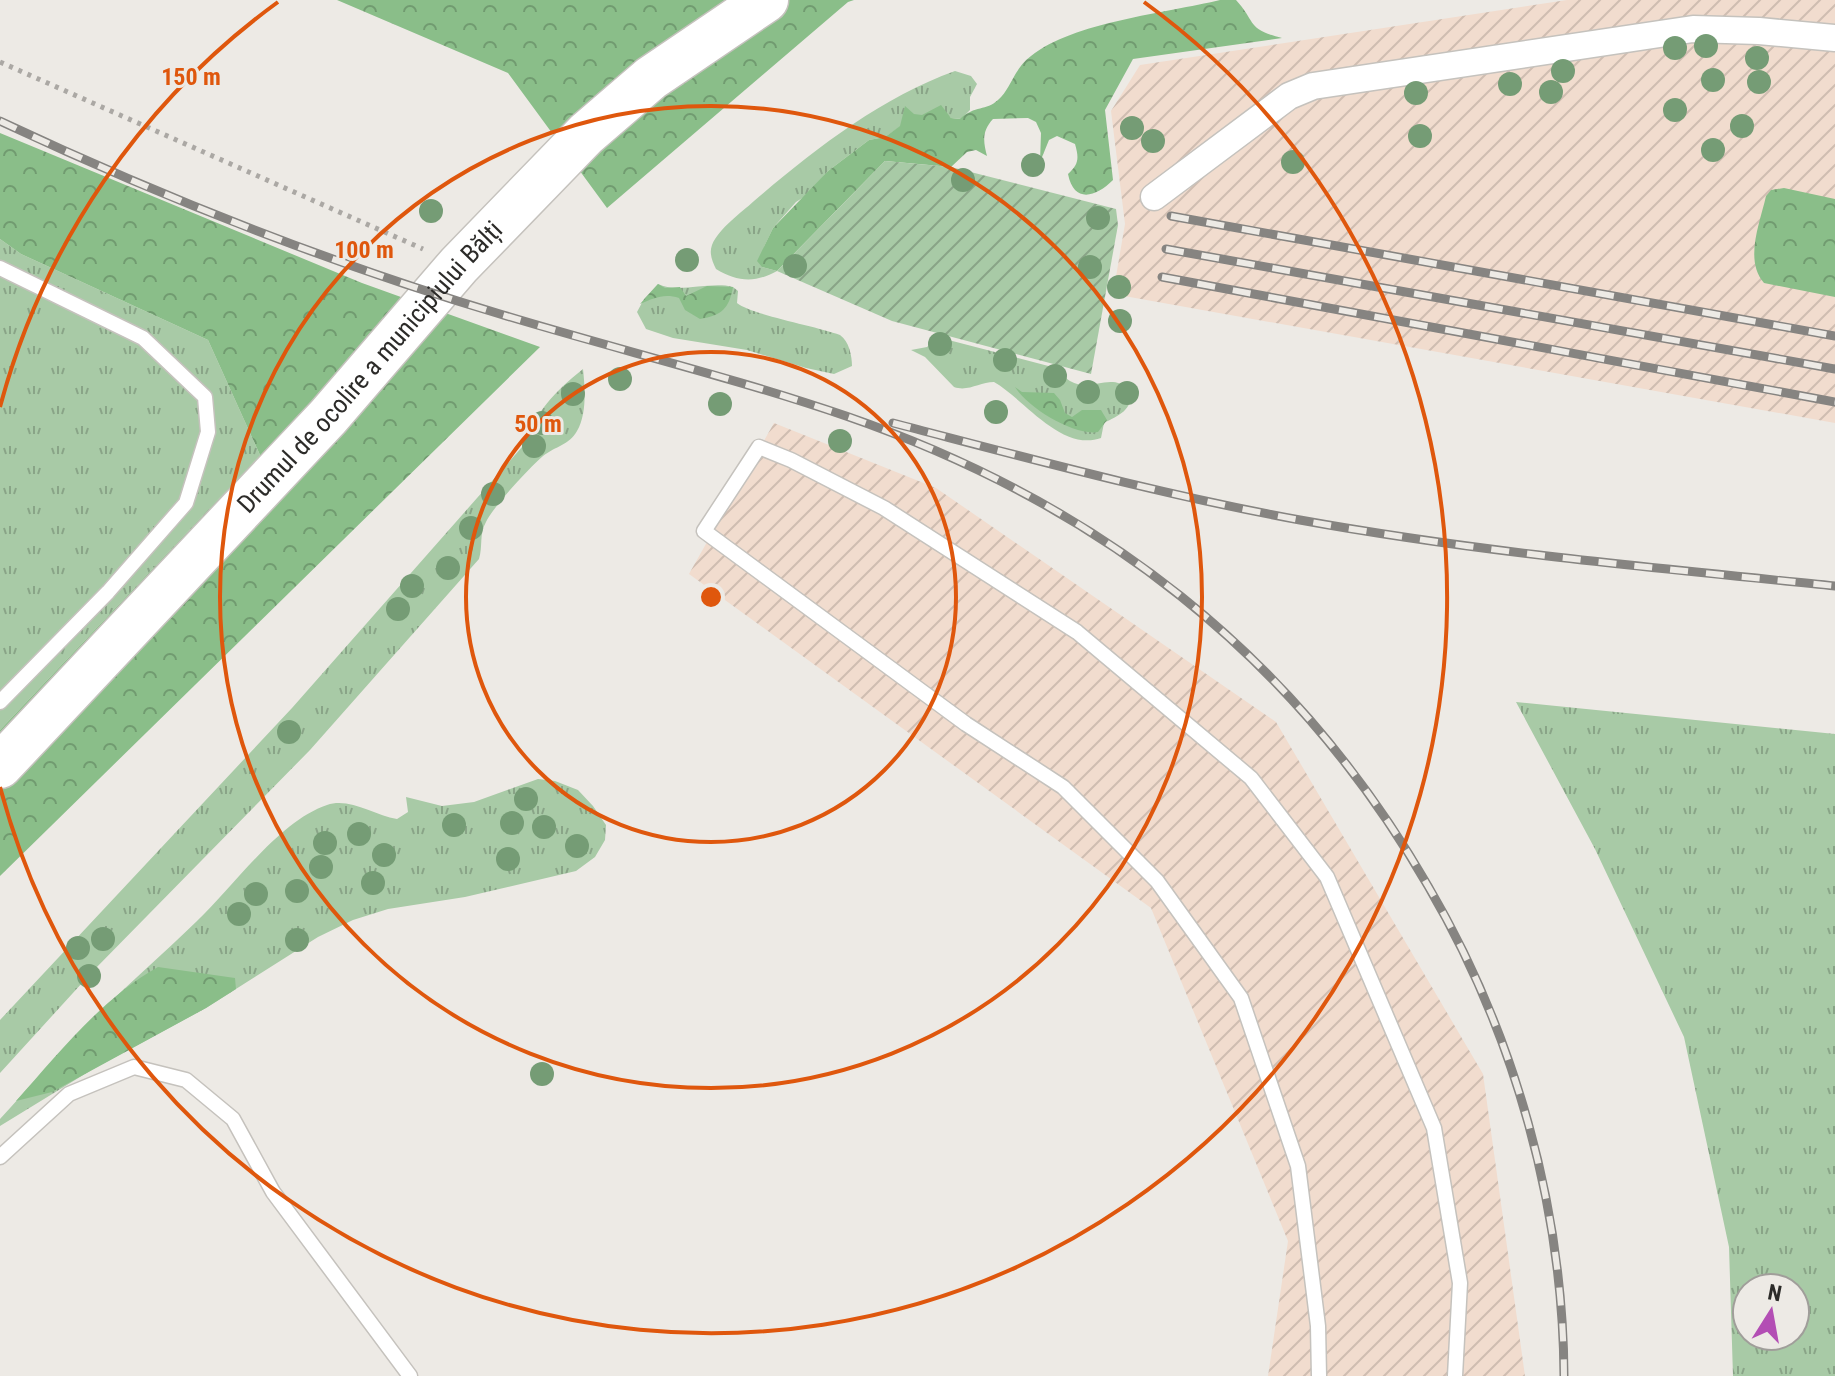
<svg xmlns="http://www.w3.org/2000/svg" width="1835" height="1376" font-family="'Roboto Condensed',sans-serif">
	<defs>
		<pattern id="industrial-furrows" width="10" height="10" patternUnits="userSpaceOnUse" patternTransform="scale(2)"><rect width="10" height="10" fill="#f1dcce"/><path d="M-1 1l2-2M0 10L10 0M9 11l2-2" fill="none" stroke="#cfbdb1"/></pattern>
		<pattern id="grass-tufts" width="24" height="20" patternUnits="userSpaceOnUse" patternTransform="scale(2)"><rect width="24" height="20" fill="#a8caa6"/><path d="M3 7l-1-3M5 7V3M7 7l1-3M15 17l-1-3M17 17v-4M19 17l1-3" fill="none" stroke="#89a487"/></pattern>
		<pattern id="forest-crowns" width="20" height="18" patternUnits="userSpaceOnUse" patternTransform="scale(2)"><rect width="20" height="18" fill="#8abe89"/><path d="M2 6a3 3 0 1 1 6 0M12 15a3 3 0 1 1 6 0" fill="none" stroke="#719b70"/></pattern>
		<pattern id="garden-furrows" width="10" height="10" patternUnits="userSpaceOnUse" patternTransform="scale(2)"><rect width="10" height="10" fill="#a8caa6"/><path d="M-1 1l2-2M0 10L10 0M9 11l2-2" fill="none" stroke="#89a487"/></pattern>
	</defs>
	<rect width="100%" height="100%" fill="#edeae5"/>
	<!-- industrial -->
	<g fill="url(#industrial-furrows)">
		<path d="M1567 0H1835V423L1113 294 1125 224 1111 111 1140 65Z"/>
		<path d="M774 423 936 488 1276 722 1483 1074 1525 1376H1268L1288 1241 1151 908 689 574Z"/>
	</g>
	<!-- grass -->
	<g fill="url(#grass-tufts)" fill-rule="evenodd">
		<path d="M955 71 971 76 977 84 970 97V110L961 119 951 118 944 112 922 116 905 114 901 126 885 137 869 140 828 171 807 195 796 202 773 228 764 247 762 267 777 271C756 283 737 282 716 269 712 261 709 253 712 245 719 228 741 213 754 201 814 150 880 98 955 71Z"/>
		<path d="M0 239 21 254 208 340 260 455 0 730Z"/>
		<path d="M658 284C677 294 710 281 733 287L738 291 737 303C752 315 816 326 840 335 849 341 852 356 852 366L834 374 806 368 747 350 673 338 646 329 637 312 644 299Z"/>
		<path d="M937 337 1056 368C1061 372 1065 378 1070 381 1093 394 1107 371 1132 390 1132 411 1119 415 1104 423L1101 438C1061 452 1024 399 994 382 980 382 968 392 954 387L925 357 911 350 927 347Z"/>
		<path d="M583 369C585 388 587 414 577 431 569 445 556 446 543 456 530 467 493 507 486 522 479 534 483 546 479 559L310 750 93 971 0 1073V1020L292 708 522 447C537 411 553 393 583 369Z"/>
		<path d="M1516 702 1835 734V1376H1733L1729 1247 1684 1037 1595 849ZM1747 1288H1795V1336H1747Z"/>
		<path d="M538 779 555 781 578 790 593 806 606 825 605 840 595 857 576 871 465 897 388 909 353 920 318 937 206 1008 93 1069 0 1126V1119C30 1086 59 1053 91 1021 125 987 162 955 197 921 234 886 279 821 327 805 349 797 374 815 397 819L408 812 406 797 442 806 474 802Z"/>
	</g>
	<!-- forest -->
	<g fill="url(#forest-crowns)">
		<path d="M337 0H854L848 2 607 208 508 73Z"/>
		<path d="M1220 0H1236C1257 23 1246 29 1282 38L1133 59 1105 110 1113 180C1096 197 1074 204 1068 174 1079 164 1079 158 1075 144L1057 136 1049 140 1040 162 1041 133 1036 122 1028 118 993 119C982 131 983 141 987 156L976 150 967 152 951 167 885 161 777 271 762 267 757 261 773 228 828 171 869 140 885 137 900 126 905 106 914 114 922 115 941 105 951 118 960 119C975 105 986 111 998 100 1011 89 1014 68 1031 56 1074 22 1166 13 1220 0Z"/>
		<path d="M0 133 362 283 540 347 0 876V730L260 455 208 340 21 254 0 239Z"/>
		<path d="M1784 188 1835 199V297L1764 283C1744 260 1760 223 1766 196L1771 190Z"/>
		<path d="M658 284 665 288 680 287 686 296 707 286 733 287C729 309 722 315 700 319L685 310 679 298C664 293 654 298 640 304Z"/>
		<path d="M1015 387 1022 392 1054 393 1060 400 1065 413 1072 417 1082 410H1101L1107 420 1098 432C1074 436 1028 408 1015 387Z"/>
		<path d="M158 967 235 978 236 989 206 1008 52 1092 16 1101C58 1054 102 998 158 967Z"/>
	</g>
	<!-- garden -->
	<path fill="url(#garden-furrows)" d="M885 161 951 167 1116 209 1118 225 1091 374 892 321 777 271Z"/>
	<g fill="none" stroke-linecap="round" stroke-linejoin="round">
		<defs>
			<g id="service">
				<path d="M0 268 143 338 205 397 208 432 186 503 108 592 0 702"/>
				<path d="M0 1157 69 1094 134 1067 186 1080 233 1119 273 1192 410 1376"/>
				<path d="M1319 1376 1318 1326 1298 1166 1241 998 1157 881 1063 787 966 724 704 531 759 447 791 460 884 508 1077 632 1251 778 1327 877 1434 1128 1460 1283 1455 1376"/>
			</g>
			<path id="minor" d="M1154 197 1289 96 1313 86 1693 29 1759 31 1835 38"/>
			<g id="trunk">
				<path id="s1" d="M0 766 328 417 459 265 586 134 651 78 766 0"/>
			</g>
		</defs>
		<!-- service casing -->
		<use href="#service" stroke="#c5c2bd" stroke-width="17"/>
		<!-- minor casing -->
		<use href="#minor" stroke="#c5c2bd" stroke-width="29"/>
		<!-- trunk casing -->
		<use href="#trunk" stroke="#c5c2bd" stroke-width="47"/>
		<!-- path -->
		<path stroke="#aba8a4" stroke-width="5" stroke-dasharray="4 6" stroke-linecap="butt" d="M0 62 423 249"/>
		<!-- service -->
		<use href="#service" stroke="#fff" stroke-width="14"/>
		<!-- minor -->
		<use href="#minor" stroke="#fff" stroke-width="26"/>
		<!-- trunk -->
		<use href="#trunk" stroke="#fff" stroke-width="44"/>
		<defs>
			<g id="rail">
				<path d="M0 121C162 197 329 263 500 314 615 349 732 377 846 416 1098 503 1294 654 1428 886 1514 1033 1563 1205 1564 1376"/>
				<path d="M1171 216 1835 336"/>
				<path d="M1166 249 1835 369"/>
				<path d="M1162 277 1835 402"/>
				<path d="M893 423C1028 458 1163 495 1300 520 1477 552 1656 568 1835 586"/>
			</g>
		</defs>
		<!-- rail casing -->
		<use href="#rail" stroke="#868481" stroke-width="9"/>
		<!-- rail -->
		<use href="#rail" stroke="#edeae5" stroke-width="6" stroke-dasharray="18" stroke-linecap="butt"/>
	</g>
	<!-- trees -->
	<g fill="#759c75">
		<circle cx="1706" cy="46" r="12"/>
		<circle cx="1675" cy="48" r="12"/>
		<circle cx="1757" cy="58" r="12"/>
		<circle cx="1563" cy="71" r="12"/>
		<circle cx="1713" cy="80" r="12"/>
		<circle cx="1759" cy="82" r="12"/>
		<circle cx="1510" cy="84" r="12"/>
		<circle cx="1551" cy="92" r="12"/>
		<circle cx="1416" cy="93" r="12"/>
		<circle cx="1675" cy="110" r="12"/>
		<circle cx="1742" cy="126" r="12"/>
		<circle cx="1132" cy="128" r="12"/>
		<circle cx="1420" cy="136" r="12"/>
		<circle cx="1153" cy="141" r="12"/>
		<circle cx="1713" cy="150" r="12"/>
		<circle cx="1293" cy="162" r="12"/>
		<circle cx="1033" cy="165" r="12"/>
		<circle cx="963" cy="180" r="12"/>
		<circle cx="431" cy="211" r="12"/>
		<circle cx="1098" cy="218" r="12"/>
		<circle cx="687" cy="260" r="12"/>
		<circle cx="795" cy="266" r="12"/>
		<circle cx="1090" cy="267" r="12"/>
		<circle cx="1119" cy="287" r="12"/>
		<circle cx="1120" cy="321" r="12"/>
		<circle cx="940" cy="344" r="12"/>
		<circle cx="1005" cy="360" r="12"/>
		<circle cx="1055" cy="376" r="12"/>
		<circle cx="620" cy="379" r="12"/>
		<circle cx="1088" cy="392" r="12"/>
		<circle cx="1127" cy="393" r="12"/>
		<circle cx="573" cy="394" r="12"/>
		<circle cx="720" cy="404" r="12"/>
		<circle cx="996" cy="412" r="12"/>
		<circle cx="542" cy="423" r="12"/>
		<circle cx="840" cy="441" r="12"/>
		<circle cx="534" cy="446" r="12"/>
		<circle cx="493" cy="494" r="12"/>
		<circle cx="471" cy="528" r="12"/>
		<circle cx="448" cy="568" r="12"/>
		<circle cx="412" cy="586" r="12"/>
		<circle cx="398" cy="609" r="12"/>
		<circle cx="289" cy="732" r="12"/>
		<circle cx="526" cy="799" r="12"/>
		<circle cx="512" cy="823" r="12"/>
		<circle cx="454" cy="825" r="12"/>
		<circle cx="544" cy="827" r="12"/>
		<circle cx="359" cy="834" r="12"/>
		<circle cx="325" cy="843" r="12"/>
		<circle cx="577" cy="846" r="12"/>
		<circle cx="384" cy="855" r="12"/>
		<circle cx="508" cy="859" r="12"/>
		<circle cx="321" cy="867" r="12"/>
		<circle cx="373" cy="883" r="12"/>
		<circle cx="297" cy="891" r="12"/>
		<circle cx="256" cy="894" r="12"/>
		<circle cx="239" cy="914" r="12"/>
		<circle cx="103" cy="939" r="12"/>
		<circle cx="297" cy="940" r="12"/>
		<circle cx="78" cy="948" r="12"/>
		<circle cx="89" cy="976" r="12"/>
		<circle cx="542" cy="1074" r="12"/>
	</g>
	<!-- distance rings -->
	<g fill="none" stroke="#df570d" stroke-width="4">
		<circle cx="711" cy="597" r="245"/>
		<circle cx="711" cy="597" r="491"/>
		<path d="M0 407A736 736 0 0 1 278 2M1144 2A736 736 0 1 1 0 787"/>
	</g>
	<g text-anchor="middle" stroke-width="6" stroke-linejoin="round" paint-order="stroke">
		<!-- street labels -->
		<g font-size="26" fill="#2c2b29" stroke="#edeae5">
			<text dy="9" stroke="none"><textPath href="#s1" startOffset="544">Drumul de ocolire a municipiului Bălți</textPath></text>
		</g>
	</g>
	<circle cx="711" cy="597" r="12" fill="#df570d" stroke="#edeae5" stroke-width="4"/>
	<g font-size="24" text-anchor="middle" font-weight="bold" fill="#df570d" stroke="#edeae5" stroke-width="6" stroke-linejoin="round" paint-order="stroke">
		<text x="191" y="85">150 m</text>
		<text x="364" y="258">100 m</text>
		<text x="538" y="432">50 m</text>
	</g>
	<!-- north arrow -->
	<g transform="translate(1771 1312) rotate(11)"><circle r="38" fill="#edeae5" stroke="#a09e9a" stroke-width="2"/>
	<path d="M0-6L14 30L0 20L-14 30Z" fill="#b34eb4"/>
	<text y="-12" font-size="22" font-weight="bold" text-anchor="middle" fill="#2c2b29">N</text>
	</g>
</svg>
